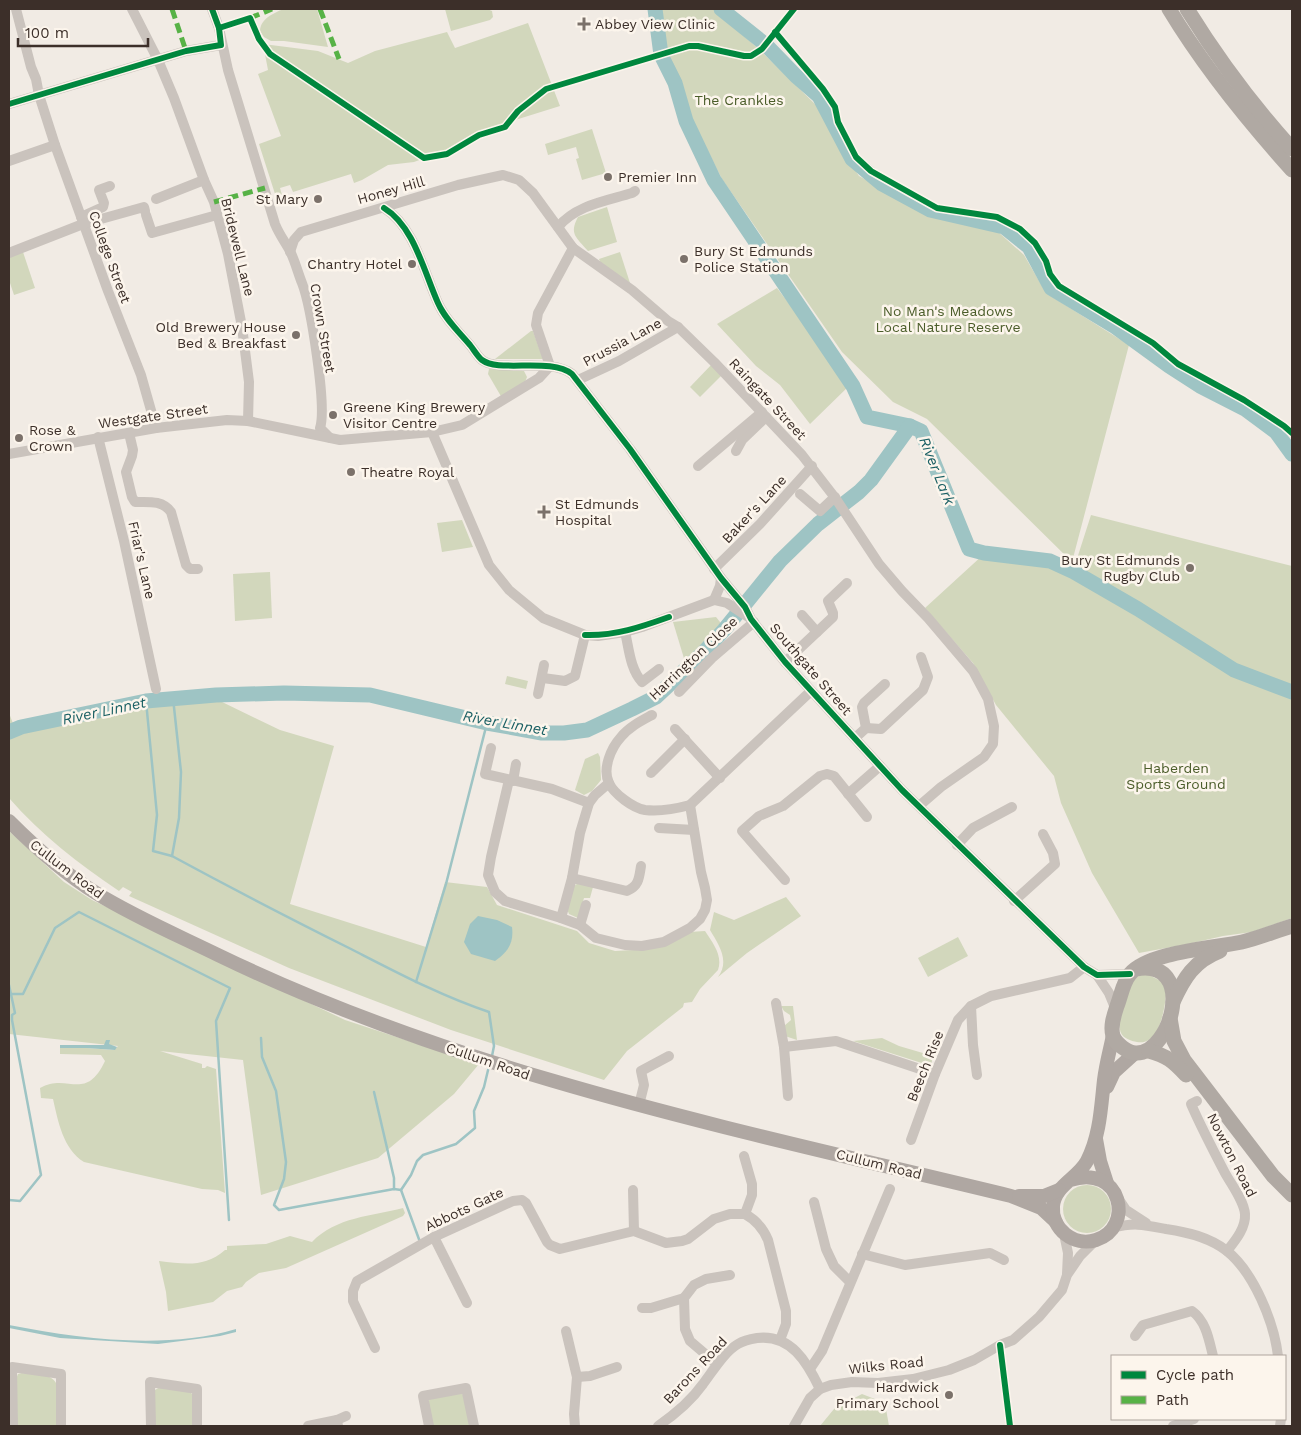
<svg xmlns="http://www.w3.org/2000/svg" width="1301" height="1435" font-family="'Work Sans',sans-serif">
	<rect width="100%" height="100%" fill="#f1ebe4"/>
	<!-- green -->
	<g fill="#d2d7bc">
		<path d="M283 9H317L328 47 284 41H271L264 37 260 31C261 18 273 14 283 9Z"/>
		<path d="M445 9H487L492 11 493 17 490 20 451 31Z"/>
		<path d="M661 9H713L761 51 821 110 836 141 859 176 928 214 996 230 1024 255 1046 293 1129 345 1072 562 927 419 893 402 842 352 722 179 688 112 679 82 667 59Z"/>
		<path d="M528 23 560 106 474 133 444 151 414 162 388 165 362 180 354 183 351 174 293 192 290 185 280 188 282 195 276 197 259 144 281 136 258 74 268 70 263 44 318 51 348 63 375 51 447 32 455 48Z"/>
		<path d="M592 129 606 173 582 180 576 159 579 158 576 147 548 155 545 144Z"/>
		<path d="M607 207 617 242 588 251C576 237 569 234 578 217Z"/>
		<path d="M23 252 35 288 14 295 9 280V257Z"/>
		<path d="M620 252 630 283 601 264 599 259Z"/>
		<path d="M777 288 851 384 810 424 780 385 756 366 717 324Z"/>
		<path d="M531 331H533L543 359H495Z"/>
		<path d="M714 362 724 373 700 397 690 387Z"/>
		<path d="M489 369 524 371 527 377 525 382 502 398 488 374Z"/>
		<path d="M1091 515 1292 566V918L1252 932 1223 936 1188 944 1139 953 1092 873 1061 803 1054 776 996 705 973 663 925 608 984 554 1051 565 1136 611 1139 607 1074 568Z"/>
		<path d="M462 520 473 547 442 552 437 523Z"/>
		<path d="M270 572 272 618 235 621 233 574Z"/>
		<path d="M716 617 724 627 704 649 686 665 673 622Z"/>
		<path d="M507 676 528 681 526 689 505 684Z"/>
		<path d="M218 700 280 730 334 746 290 904 426 947 445 882 487 887 497 905 577 931 589 943 615 951 651 949 689 932 705 931C713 943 723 956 718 970L700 989 692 1002 684 1003 683 1007 627 1051 604 1080 451 1030 289 968 129 896 132 892 123 887 119 891C79 864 41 835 9 798V713L17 734 69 720 155 706Z"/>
		<path d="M598 753 600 757 601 780 592 791 584 795 575 790 585 759Z"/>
		<path d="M9 831 64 882 92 900 345 1020 479 1064 454 1094 378 1158 261 1195 243 1060 160 1051 202 1064V1068H205L207 1066 216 1069 225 1193 218 1190 202 1189 84 1162C63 1149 58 1121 53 1099L41 1098 40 1088C68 1072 85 1103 105 1061L101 1055 60 1054V1048H86L114 1050 118 1046 9 1034Z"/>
		<path d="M578 883 593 887 590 898H584L578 918 569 914 567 909 572 888Z"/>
		<path d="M786 897 801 916 747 953 718 977C730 961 719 945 710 930L714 912 734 920Z"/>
		<path d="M958 937 968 956 928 977 918 958Z"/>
		<path d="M1145 973 1167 984C1166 1000 1162 1047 1137 1042 1131 1041 1123 1038 1121 1033 1116 1023 1127 990 1133 981 1136 977 1141 974 1145 973Z"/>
		<path d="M781 1006H793L797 1040 785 1036 784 1026 791 1020 790 1015 784 1011Z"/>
		<path d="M882 1038 899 1046 933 1056 931 1066 853 1041Z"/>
		<circle cx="1087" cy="1209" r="24"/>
		<path d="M403 1208 405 1213 403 1216 286 1268 259 1273 246 1282 242 1287 227 1291 213 1302 168 1311 166 1292 159 1261C185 1264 204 1268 225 1250H227V1246L266 1244 290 1236 312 1242C336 1217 372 1216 403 1208Z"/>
		<path d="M22 1373C33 1374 51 1373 56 1383V1426H17L16 1379 18 1374Z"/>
		<path d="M160 1387 189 1391 192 1394 193 1426H155V1390Z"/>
		<path d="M462 1392 471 1426H432L428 1404 430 1397Z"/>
		<path d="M862 1394 885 1403 889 1426H820L834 1409Z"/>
	</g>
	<!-- water -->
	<g fill="#9ec4c4">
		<path d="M478 916 497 920 512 927C514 943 508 952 495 961L471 954 464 942 470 924Z"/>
		<path d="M106 1040H110L109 1044 117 1047 115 1050 86 1048H60V1045H104Z"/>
		<path d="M9 1325C81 1339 165 1350 236 1329V1332L220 1336 158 1344 60 1338 9 1328Z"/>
	</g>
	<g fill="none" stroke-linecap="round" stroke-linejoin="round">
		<!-- stream -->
		<g stroke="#9ec4c4" stroke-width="2.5">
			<path d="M146 701 157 815 153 851 172 856C231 888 291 919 351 949 396 972 441 996 489 1012L494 1046 492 1056"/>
			<path d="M172 856 179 818 181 772 173 698"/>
			<path d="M416 982 446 884 487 723"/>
			<path d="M9 985 15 1013 12 1015V1020L41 1175 20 1201 9 1200"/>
			<path d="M9 994H23L55 928 79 912 230 988 216 1021 229 1220"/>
			<path d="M261 1038 262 1057 276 1091 286 1162 284 1179 274 1205 279 1210 394 1189 401 1190 411 1175 417 1161 423 1155 456 1144 475 1128 474 1111 484 1087 489 1066"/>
			<path d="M374 1092 394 1178V1189"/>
			<path d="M401 1190 420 1242"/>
		</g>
		<!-- river -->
		<g stroke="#9ec4c4" stroke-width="15">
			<path d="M655 9 661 55 675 83 686 121 714 180 853 386 867 417 910 426 921 431 969 549 984 553 1050 561 1074 572 1138 609 1234 670 1292 692"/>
			<path d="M721 9 766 45 796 76 819 96 852 159 882 184 930 210 1004 227 1029 247 1051 288 1114 326 1169 366 1200 386 1245 409 1276 432 1292 454"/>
			<path d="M9 732 21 727 146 701 216 695 284 693 370 695 487 723 542 733H564L587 730 632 709 656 697 704 652 724 630 780 561 818 524 859 492 871 480 910 426"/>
		</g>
		<!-- minor -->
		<g stroke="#cac3bd" stroke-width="10">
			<path d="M16 9 31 67 36 79 39 95 55 145 108 291 141 375 156 428"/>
			<path d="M132 9 158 60 174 98 204 180 214 202 228 254 242 327 249 382 248 421"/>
			<path d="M212 9 219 28 228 70 275 224C279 234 285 242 290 251 295 261 298 273 302 283 311 306 327 407 320 428L330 438"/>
			<path d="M9 104 186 51 221 45"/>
			<path d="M9 161 55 145"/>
			<path d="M156 199 204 180"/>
			<path d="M384 208C414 226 424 272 438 303 445 319 459 332 470 345 474 350 478 357 482 360 499 373 551 357 572 374L630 449 721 578 745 607 751 619 785 662 902 790 1084 967 1097 975 1130 974"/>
			<path d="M146 215 152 233 217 215"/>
			<path d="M81 217 103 207 104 203 99 190 110 186"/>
			<path d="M558 227C576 205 606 201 632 193L635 191"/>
			<path d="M290 252 294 240 301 232 458 185 503 175 519 180 533 193 573 248 632 290 668 321 678 327 714 362 802 455 836 499 879 564 902 591 928 618 973 671 988 699 994 726 993 744 984 757 941 787 919 806"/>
			<path d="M9 253 83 224 144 207 145 211"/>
			<path d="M550 366 536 325 538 313 573 248"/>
			<path d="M578 380 619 361 678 327"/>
			<path d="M432 432 489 565 509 590 543 618 585 635 598 636 625 632 642 627 714 600 727 603 750 618"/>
			<path d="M129 433 133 450 132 456 126 472 132 497 135 502C149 502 162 500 171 512L186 565 190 569H198"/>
			<path d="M98 437 124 541 156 689"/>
			<path d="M736 451 742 440 766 417"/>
			<path d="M9 454 156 428 227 420 248 421 340 440 432 432 462 425 539 378 550 366"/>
			<path d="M698 466 762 412"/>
			<path d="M800 494 820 511 835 497"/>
			<path d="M714 569 760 524 812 466"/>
			<path d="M714 600 720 586 721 578"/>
			<path d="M802 615 817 632"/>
			<path d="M625 632C629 648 630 669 642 682L659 669"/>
			<path d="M785 662 833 617V613L828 601 847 583"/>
			<path d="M543 678 565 681 575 676 585 635"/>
			<path d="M679 692 712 658 754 622"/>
			<path d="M538 694 544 665"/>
			<path d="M652 715C641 721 629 727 621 737 611 748 602 769 609 783 614 794 633 808 645 810 661 812 675 809 690 805L811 691"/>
			<path d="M866 728 881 729 923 690 928 677 921 657"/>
			<path d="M675 729 720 778"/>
			<path d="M855 738 866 728 862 707 864 703 885 684"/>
			<path d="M491 748 485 774 552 789 589 803"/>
			<path d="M651 773 685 739"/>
			<path d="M509 780 491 857 488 875 495 892 505 901 561 918 580 925 596 938 625 945 642 946 664 942 690 928 700 919 705 910 707 900 705 888 701 872 690 805"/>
			<path d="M513 781 516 764"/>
			<path d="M848 794 880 766"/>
			<path d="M659 828 694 830"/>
			<path d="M957 845 973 828 1012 807"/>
			<path d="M572 878 627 891C639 886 639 878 641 866"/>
			<path d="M785 880 742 831 759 816 783 806 820 776 827 774 834 776 867 817"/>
			<path d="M1014 901 1055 864 1053 853 1043 834"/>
			<path d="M561 918 572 878 580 833 589 803 595 795 609 783"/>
			<path d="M580 925 586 905"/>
			<path d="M1097 975 1109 993 1116 1010"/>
			<path d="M776 1003 784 1047 788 1096"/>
			<path d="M971 1006 973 1045 977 1075"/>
			<path d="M784 1047 836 1041 935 1074"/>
			<path d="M1197 1101 1191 1104C1201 1127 1213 1150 1225 1173 1231 1184 1244 1201 1245 1214 1246 1228 1235 1241 1227 1251"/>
			<path d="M639 1105 644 1085 641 1071 669 1056"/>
			<path d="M911 1140 935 1074 958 1020 971 1006 991 996 1070 978 1084 967"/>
			<path d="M744 1156 752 1184V1195L745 1214C756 1220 763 1228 768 1240L786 1311V1324L780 1340"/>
			<path d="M633 1190 634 1231"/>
			<path d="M1118 1198 1126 1210 1146 1223"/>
			<path d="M814 1202 826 1249 834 1266 850 1282"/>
			<path d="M1113 1228C1134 1222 1145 1225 1166 1229 1187 1232 1209 1237 1227 1251 1254 1273 1274 1322 1278 1356"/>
			<path d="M1064 1234 1068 1253 1067 1274"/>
			<path d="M434 1237 467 1303"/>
			<path d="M862 1254 905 1265 990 1253 1004 1260"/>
			<path d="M642 1308H651L684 1298"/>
			<path d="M566 1331 577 1377 574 1414 575 1426"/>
			<path d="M1135 1336 1143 1325 1192 1311C1206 1321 1209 1340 1213 1356"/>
			<path d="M375 1348 353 1301V1291L357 1281 434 1237 513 1201 522 1200 526 1203 547 1242 550 1245 560 1249 634 1231 666 1243 682 1241 688 1239 714 1219 730 1214H745"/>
			<path d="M717 1364 690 1341 685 1329 684 1298 694 1285 706 1279 730 1275"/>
			<path d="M810 1369 822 1351 890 1189"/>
			<path d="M577 1377 590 1376 617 1367"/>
			<path d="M337 1420 346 1416"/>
			<path d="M13 1426 12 1367 61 1374V1426"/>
			<path d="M151 1426 150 1382 197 1389V1426"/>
			<path d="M308 1426 337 1420 338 1426"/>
			<path d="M429 1426 423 1396 466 1388 474 1426"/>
			<path d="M658 1426C674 1415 691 1401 703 1384 713 1371 724 1352 738 1344 743 1341 751 1339 757 1338 791 1334 807 1362 820 1389"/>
			<path d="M794 1426 810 1398 820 1389 831 1385 852 1382 878 1383 913 1379 949 1370 974 1360 1000 1345 1013 1340 1039 1317 1062 1290 1067 1275 1080 1256 1096 1240"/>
			<path d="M1173 1426 1194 1419"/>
			<path d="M1280 1426 1281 1419"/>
		</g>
		<!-- major -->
		<g stroke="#afa7a2" stroke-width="14">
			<path d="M9 821C35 847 65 874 96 893 135 917 177 935 218 955 468 1076 743 1131 1011 1196L1041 1208 1056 1222"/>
			<path d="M1107 1087 1114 1072 1135 1053"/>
			<path d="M1096 1139 1100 1161 1107 1183"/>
			<path d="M1070 1180C1122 1163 1135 1228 1096 1240 1074 1247 1051 1229 1053 1206 1055 1185 1078 1178 1087 1161 1100 1136 1101 1107 1104 1080 1106 1064 1110 1050 1113 1035"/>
			<path d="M1019 1196H1044L1059 1190"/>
		</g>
		<!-- highway -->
		<g stroke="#b0a9a3" stroke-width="15">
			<path d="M1169 9C1204 67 1247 120 1292 170"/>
			<path d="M1187 9C1218 59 1253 106 1292 149"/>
			<path d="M1136 969C1197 958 1172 1054 1136 1053 1128 1053 1116 1044 1113 1036 1110 1026 1114 1015 1117 1006 1121 996 1123 982 1130 974 1148 952 1214 948 1242 942 1259 938 1275 931 1292 926"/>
			<path d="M1173 1002C1184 978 1194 961 1220 951"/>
			<path d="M1170 1018 1174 1041 1184 1060 1273 1176 1292 1195"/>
			<path d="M1149 1051C1167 1056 1173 1061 1186 1075"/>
		</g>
		<!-- quiet -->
		<g stroke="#57b246" stroke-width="5" stroke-dasharray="10 5" stroke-linecap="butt">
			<path d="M172 9 186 51"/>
			<path d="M320 9 339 59"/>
			<path d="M250 18 272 9"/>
			<path d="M214 202 265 188"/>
		</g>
		<defs>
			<g id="cycleway">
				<path d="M219 28 250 18 259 39 270 54 424 158 447 154 479 135 505 127 518 111 546 89 689 46H698L744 56H751L762 49 794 9"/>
				<path d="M775 32 823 89 835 107 838 122 856 157 871 171 937 208 997 217 1020 229 1035 243 1046 261 1050 274 1059 286 1153 343 1178 364 1244 400 1284 426 1292 433"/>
				<path d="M9 104 186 51 221 45 219 28 212 9"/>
				<path d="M384 208C414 226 424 272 438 303 445 319 459 332 470 345 474 350 478 357 482 360 499 373 551 357 572 374L630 449 721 578 745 607 751 619 785 662 902 790 1084 967 1097 975 1130 974"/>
				<path d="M585 635C615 636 641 627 669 617"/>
				<path d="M1000 1345 1010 1426"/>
			</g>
		</defs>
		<!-- cycleway casing -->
		<use href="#cycleway" stroke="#fcf5ec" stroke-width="9"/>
		<!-- cycleway -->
		<use href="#cycleway" stroke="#00873e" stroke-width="6"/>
	</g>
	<!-- markers -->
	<g fill="#7b716a" stroke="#fcf5ec" stroke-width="2">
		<path d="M581.5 16.5h5v5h5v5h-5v5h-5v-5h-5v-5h5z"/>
		<circle cx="608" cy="177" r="5"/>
		<circle cx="318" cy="199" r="5"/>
		<circle cx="684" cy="259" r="5"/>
		<circle cx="412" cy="264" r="5"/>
		<circle cx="296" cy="335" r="5"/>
		<circle cx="333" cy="415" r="5"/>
		<circle cx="19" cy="438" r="5"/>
		<circle cx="351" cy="472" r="5"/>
		<path d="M541.5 504.5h5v5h5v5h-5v5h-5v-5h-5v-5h5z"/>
		<circle cx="1190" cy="568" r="5"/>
		<circle cx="949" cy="1395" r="5"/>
	</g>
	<g text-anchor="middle" stroke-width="5" stroke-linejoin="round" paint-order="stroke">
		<!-- poi labels -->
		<g font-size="14" fill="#3c2f29" stroke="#fcf5ec" text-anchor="start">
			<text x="595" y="29">Abbey View Clinic</text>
			<text x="618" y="182">Premier Inn</text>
			<text x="308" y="204" text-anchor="end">St Mary</text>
			<text x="694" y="256">Bury St Edmunds<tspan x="694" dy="16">Police Station</tspan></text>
			<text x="402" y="269" text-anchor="end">Chantry Hotel</text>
			<text x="286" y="332" text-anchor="end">Old Brewery House<tspan x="286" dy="16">Bed &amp; Breakfast</tspan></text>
			<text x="343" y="412">Greene King Brewery<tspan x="343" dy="16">Visitor Centre</tspan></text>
			<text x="29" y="435">Rose &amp;<tspan x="29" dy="16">Crown</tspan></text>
			<text x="361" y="477">Theatre Royal</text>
			<text x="555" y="509">St Edmunds<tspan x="555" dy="16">Hospital</tspan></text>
			<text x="1180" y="565" text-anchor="end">Bury St Edmunds<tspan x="1180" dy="16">Rugby Club</tspan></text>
			<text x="939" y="1392" text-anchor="end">Hardwick<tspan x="939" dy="16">Primary School</tspan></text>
		</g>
		<!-- park labels -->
		<g font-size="14" fill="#4b5d2a" stroke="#fcf5ec">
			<text x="739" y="105">The Crankles</text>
			<text x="948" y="316">No Man's Meadows<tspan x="948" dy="16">Local Nature Reserve</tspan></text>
			<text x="1176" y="773">Haberden<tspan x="1176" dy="16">Sports Ground</tspan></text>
		</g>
		<!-- street labels -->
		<g font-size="14" fill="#3c2f29" stroke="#fcf5ec">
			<text transform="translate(391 190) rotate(-16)" y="5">Honey Hill</text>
			<text transform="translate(238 247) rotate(76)" y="5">Bridewell Lane</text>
			<text transform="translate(110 257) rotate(70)" y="5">College Street</text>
			<text transform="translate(323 328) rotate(80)" y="5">Crown Street</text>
			<text transform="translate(622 342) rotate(-28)" y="5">Prussia Lane</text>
			<text transform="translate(768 399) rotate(47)" y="5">Raingate Street</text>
			<text transform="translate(153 416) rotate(-8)" y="5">Westgate Street</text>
			<text transform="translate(754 509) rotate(-47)" y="5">Baker's Lane</text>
			<text transform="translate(142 560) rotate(77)" y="5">Friar's Lane</text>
			<text transform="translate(693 658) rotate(-43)" y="5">Harrington Close</text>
			<text transform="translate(811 669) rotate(49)" y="5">Southgate Street</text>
			<text transform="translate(67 869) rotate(37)" y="5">Cullum Road</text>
			<text transform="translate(488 1061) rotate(19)" y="5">Cullum Road</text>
			<text transform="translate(925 1066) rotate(-68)" y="5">Beech Rise</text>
			<text transform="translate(1232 1155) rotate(63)" y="5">Nowton Road</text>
			<text transform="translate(879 1164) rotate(14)" y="5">Cullum Road</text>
			<text transform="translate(464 1209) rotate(-25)" y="5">Abbots Gate</text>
			<text transform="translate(886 1365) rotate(-6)" y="5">Wilks Road</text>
			<text transform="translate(695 1370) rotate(-47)" y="5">Barons Road</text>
		</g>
		<!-- water labels -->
		<g font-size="15" font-style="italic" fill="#195f63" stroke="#fcf5ec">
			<text transform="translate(937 471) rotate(68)" y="5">River Lark</text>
			<text transform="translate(104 711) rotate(-12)" y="5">River Linnet</text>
			<text transform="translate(505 723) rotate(10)" y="5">River Linnet</text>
		</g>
	</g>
	<!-- border -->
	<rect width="1301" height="1435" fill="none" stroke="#3c2f29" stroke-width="20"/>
	<!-- legend -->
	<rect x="1111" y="1355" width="175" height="65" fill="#fcf5ec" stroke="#afa69e"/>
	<rect x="1121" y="1371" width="25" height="8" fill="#00873e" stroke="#afa69e"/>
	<text x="1156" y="1380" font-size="15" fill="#3c2f29">Cycle path</text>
	<rect x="1121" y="1396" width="25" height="8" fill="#57b246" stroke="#afa69e"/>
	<text x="1156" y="1405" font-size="15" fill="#3c2f29">Path</text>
	<!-- scale -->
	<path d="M18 38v8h130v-8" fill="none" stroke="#3c2f29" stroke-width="2.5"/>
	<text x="25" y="38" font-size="15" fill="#3c2f29" stroke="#fcf5ec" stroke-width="4" paint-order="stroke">100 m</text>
</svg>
